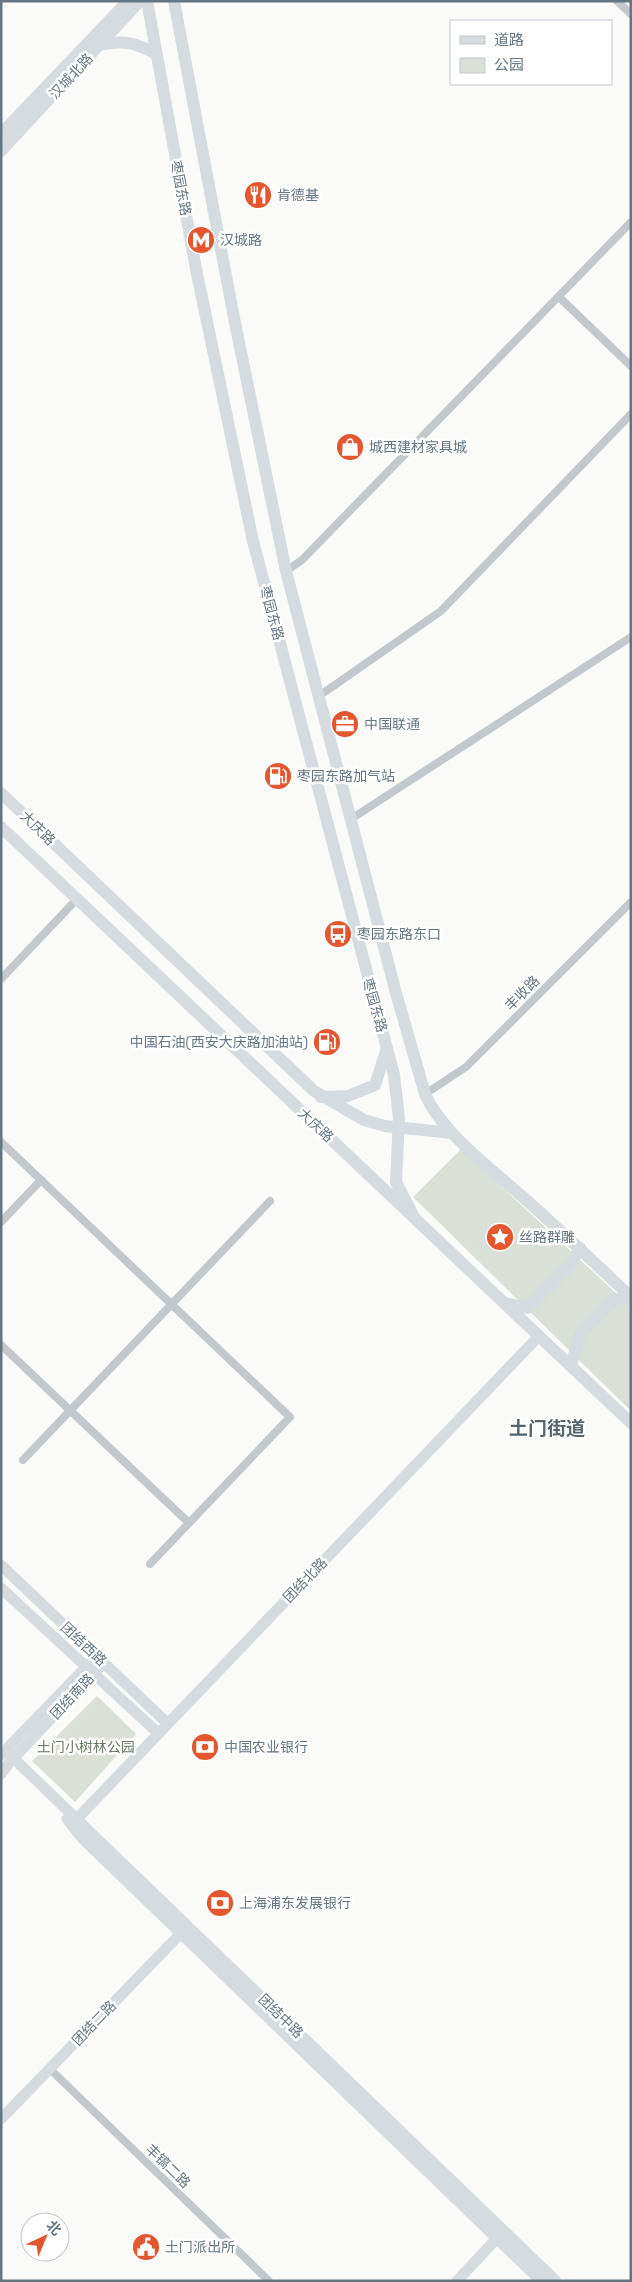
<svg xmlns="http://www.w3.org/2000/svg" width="632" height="2282" font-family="'Space Grotesk','Noto Sans SC',sans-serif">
	<rect width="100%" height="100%" fill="#fafaf8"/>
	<!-- green -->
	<g fill="#dadfd7">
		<path d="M461 1149 631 1307V1411L413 1197Z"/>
		<path d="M97 1696 136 1734 75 1802 32 1761Z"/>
	</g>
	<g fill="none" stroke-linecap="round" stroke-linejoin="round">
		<!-- street -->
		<g stroke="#c3c8cc" stroke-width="8">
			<path d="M617 1 631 14"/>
			<path d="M559 297 631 366"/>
			<path d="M286 571 302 560 631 222"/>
			<path d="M319 696 441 611 631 414"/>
			<path d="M351 819 631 637"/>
			<path d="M1 979 77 899"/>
			<path d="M425 1094 466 1067 631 902"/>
			<path d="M1 1142 290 1417 150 1564"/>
			<path d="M1 1222 41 1180"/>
			<path d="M1 1345 189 1523"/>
			<path d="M23 1460 270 1201"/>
			<path d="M50 2069 269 2281"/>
		</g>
		<!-- secondary -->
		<g stroke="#d6dbdf" stroke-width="11">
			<path d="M1 1565 167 1723"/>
			<path d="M1 1588 158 1733"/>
			<path d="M6 1751 556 2281"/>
			<path d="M1 1755 90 1663"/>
			<path d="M1 1774 9 1763 98 1669"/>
			<path d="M67 1819 83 1839 541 2281"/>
			<path d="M72 1824 539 1336"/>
			<path d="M1 2119 186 1928"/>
			<path d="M457 2281 501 2234"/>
		</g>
		<!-- primary -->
		<g stroke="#d6dbdf" stroke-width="12">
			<path d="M147 1 196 269 253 541 394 1075 399 1118 396 1182 414 1217"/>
			<path d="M174 1 235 323 286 571 396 993 425 1094C442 1133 493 1170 524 1198 561 1231 596 1264 631 1297"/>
			<path d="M99 45C123 40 135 42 156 54"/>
			<path d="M1 134 128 1"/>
			<path d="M1 151 140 1"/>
			<path d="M1 793 314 1091 364 1120 385 1126 452 1133"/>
			<path d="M1 827 631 1423"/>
			<path d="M321 1097 348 1096 375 1085 387 1048"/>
			<path d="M505 1303 527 1308 570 1265 580 1248"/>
			<path d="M571 1366 580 1334 614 1299 631 1300"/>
		</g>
	</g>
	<!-- icons -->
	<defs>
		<symbol id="restaurant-disc" viewBox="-11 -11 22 22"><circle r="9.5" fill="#e4572e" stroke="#fff"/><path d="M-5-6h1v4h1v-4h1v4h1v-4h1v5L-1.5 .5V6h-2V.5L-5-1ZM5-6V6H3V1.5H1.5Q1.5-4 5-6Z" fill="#fff"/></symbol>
		<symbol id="metro-disc" viewBox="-11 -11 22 22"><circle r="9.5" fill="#e4572e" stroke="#fff"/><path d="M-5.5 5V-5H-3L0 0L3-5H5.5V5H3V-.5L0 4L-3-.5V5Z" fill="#fff"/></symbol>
		<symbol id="shop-disc" viewBox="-11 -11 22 22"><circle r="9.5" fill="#e4572e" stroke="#fff"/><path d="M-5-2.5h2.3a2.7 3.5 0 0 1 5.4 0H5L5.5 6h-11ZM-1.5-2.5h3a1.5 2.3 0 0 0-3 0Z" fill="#fff"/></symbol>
		<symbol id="office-disc" viewBox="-11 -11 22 22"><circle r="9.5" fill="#e4572e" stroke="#fff"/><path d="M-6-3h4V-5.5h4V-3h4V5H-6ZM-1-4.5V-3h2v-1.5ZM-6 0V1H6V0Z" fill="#fff"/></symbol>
		<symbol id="fuel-disc" viewBox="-11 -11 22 22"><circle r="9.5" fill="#e4572e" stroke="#fff"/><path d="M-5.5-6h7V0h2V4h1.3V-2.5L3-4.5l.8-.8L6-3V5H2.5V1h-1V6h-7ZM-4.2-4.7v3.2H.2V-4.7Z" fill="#fff"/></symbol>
		<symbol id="bus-disc" viewBox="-11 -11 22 22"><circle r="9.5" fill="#e4572e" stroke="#fff"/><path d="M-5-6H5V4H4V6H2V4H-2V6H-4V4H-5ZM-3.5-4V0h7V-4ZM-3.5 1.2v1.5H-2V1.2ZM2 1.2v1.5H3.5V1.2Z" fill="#fff"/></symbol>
		<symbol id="sight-disc" viewBox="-11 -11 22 22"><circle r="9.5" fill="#e4572e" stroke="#fff"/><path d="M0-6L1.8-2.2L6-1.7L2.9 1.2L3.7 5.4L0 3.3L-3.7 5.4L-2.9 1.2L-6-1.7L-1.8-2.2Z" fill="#fff"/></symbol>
		<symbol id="bank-disc" viewBox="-11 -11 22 22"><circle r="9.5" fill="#e4572e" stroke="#fff"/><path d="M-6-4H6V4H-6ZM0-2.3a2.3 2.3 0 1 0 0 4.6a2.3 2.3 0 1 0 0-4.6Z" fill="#fff"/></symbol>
		<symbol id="civic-disc" viewBox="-11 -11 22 22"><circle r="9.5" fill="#e4572e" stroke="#fff"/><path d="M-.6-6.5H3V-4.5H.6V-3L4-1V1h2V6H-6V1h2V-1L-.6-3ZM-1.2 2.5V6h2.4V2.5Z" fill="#fff"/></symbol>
	</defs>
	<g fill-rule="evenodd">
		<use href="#restaurant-disc" x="242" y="179" width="32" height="32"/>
		<use href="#metro-disc" x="185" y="224" width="32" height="32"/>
		<use href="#shop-disc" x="334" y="431" width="32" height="32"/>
		<use href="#office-disc" x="329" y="708" width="32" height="32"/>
		<use href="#fuel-disc" x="262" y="760" width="32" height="32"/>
		<use href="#bus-disc" x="322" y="918" width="32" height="32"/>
		<use href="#fuel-disc" x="311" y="1026" width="32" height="32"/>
		<use href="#sight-disc" x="484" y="1221" width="32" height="32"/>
		<use href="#bank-disc" x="189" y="1731" width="32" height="32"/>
		<use href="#bank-disc" x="204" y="1887" width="32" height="32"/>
		<use href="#civic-disc" x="130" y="2231" width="32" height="32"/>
	</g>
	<g text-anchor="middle" stroke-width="5" stroke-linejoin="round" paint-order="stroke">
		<!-- street labels -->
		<g font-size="14" fill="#657683" stroke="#fff">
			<text transform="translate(71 76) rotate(-47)" y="5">汉城北路</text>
			<text transform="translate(181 188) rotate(79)" y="5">枣园东路</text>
			<text transform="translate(272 613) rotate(75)" y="5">枣园东路</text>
			<text transform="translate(38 828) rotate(44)" y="5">大庆路</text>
			<text transform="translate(522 993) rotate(-45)" y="5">丰收路</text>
			<text transform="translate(375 1005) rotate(74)" y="5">枣园东路</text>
			<text transform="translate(316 1125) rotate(43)" y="5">大庆路</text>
			<text transform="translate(305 1580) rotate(-46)" y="5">团结北路</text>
			<text transform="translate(84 1644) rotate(43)" y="5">团结西路</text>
			<text transform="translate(72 1696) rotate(-47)" y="5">团结南路</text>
			<text transform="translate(281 2016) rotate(44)" y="5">团结中路</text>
			<text transform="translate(94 2023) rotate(-46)" y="5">团结二路</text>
			<text transform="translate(168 2166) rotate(44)" y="5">丰镐二路</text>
		</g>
		<!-- poi labels -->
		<g font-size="14" fill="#657683" stroke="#fff" text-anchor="start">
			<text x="277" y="200">肯德基</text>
			<text x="220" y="245">汉城路</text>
			<text x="369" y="452">城西建材家具城</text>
			<text x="364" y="729">中国联通</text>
			<text x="297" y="781">枣园东路加气站</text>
			<text x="357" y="939">枣园东路东口</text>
			<text x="308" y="1047" text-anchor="end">中国石油(西安大庆路加油站)</text>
			<text x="519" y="1242">丝路群雕</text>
			<text x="224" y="1752">中国农业银行</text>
			<text x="239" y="1908">上海浦东发展银行</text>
			<text x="165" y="2252">土门派出所</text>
		</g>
		<!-- park labels -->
		<g font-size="14" fill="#687a64" stroke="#fff">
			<text x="86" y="1752">土门小树林公园</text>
		</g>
		<!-- district labels -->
		<g font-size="19" font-weight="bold" fill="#57646e" stroke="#fff">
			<text x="547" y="1435">土门街道</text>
		</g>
	</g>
	<!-- border -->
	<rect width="632" height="2282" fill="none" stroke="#657683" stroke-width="5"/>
	<!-- legend -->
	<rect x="450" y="20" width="162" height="65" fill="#ffffff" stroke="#c1c8cd"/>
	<rect x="460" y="36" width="25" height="8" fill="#d6dbdf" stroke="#c1c8cd"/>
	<text x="494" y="45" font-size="15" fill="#657683">道路</text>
	<rect x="460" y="58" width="25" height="15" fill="#dadfd7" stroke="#c1c8cd"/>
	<text x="494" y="70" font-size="15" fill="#657683">公园</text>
	<!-- north arrow -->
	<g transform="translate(45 2237) rotate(44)"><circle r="24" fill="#ffffff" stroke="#c1c8cd"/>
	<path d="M0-4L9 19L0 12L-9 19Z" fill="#e4572e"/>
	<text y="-8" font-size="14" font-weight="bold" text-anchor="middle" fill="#657683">北</text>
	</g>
</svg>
